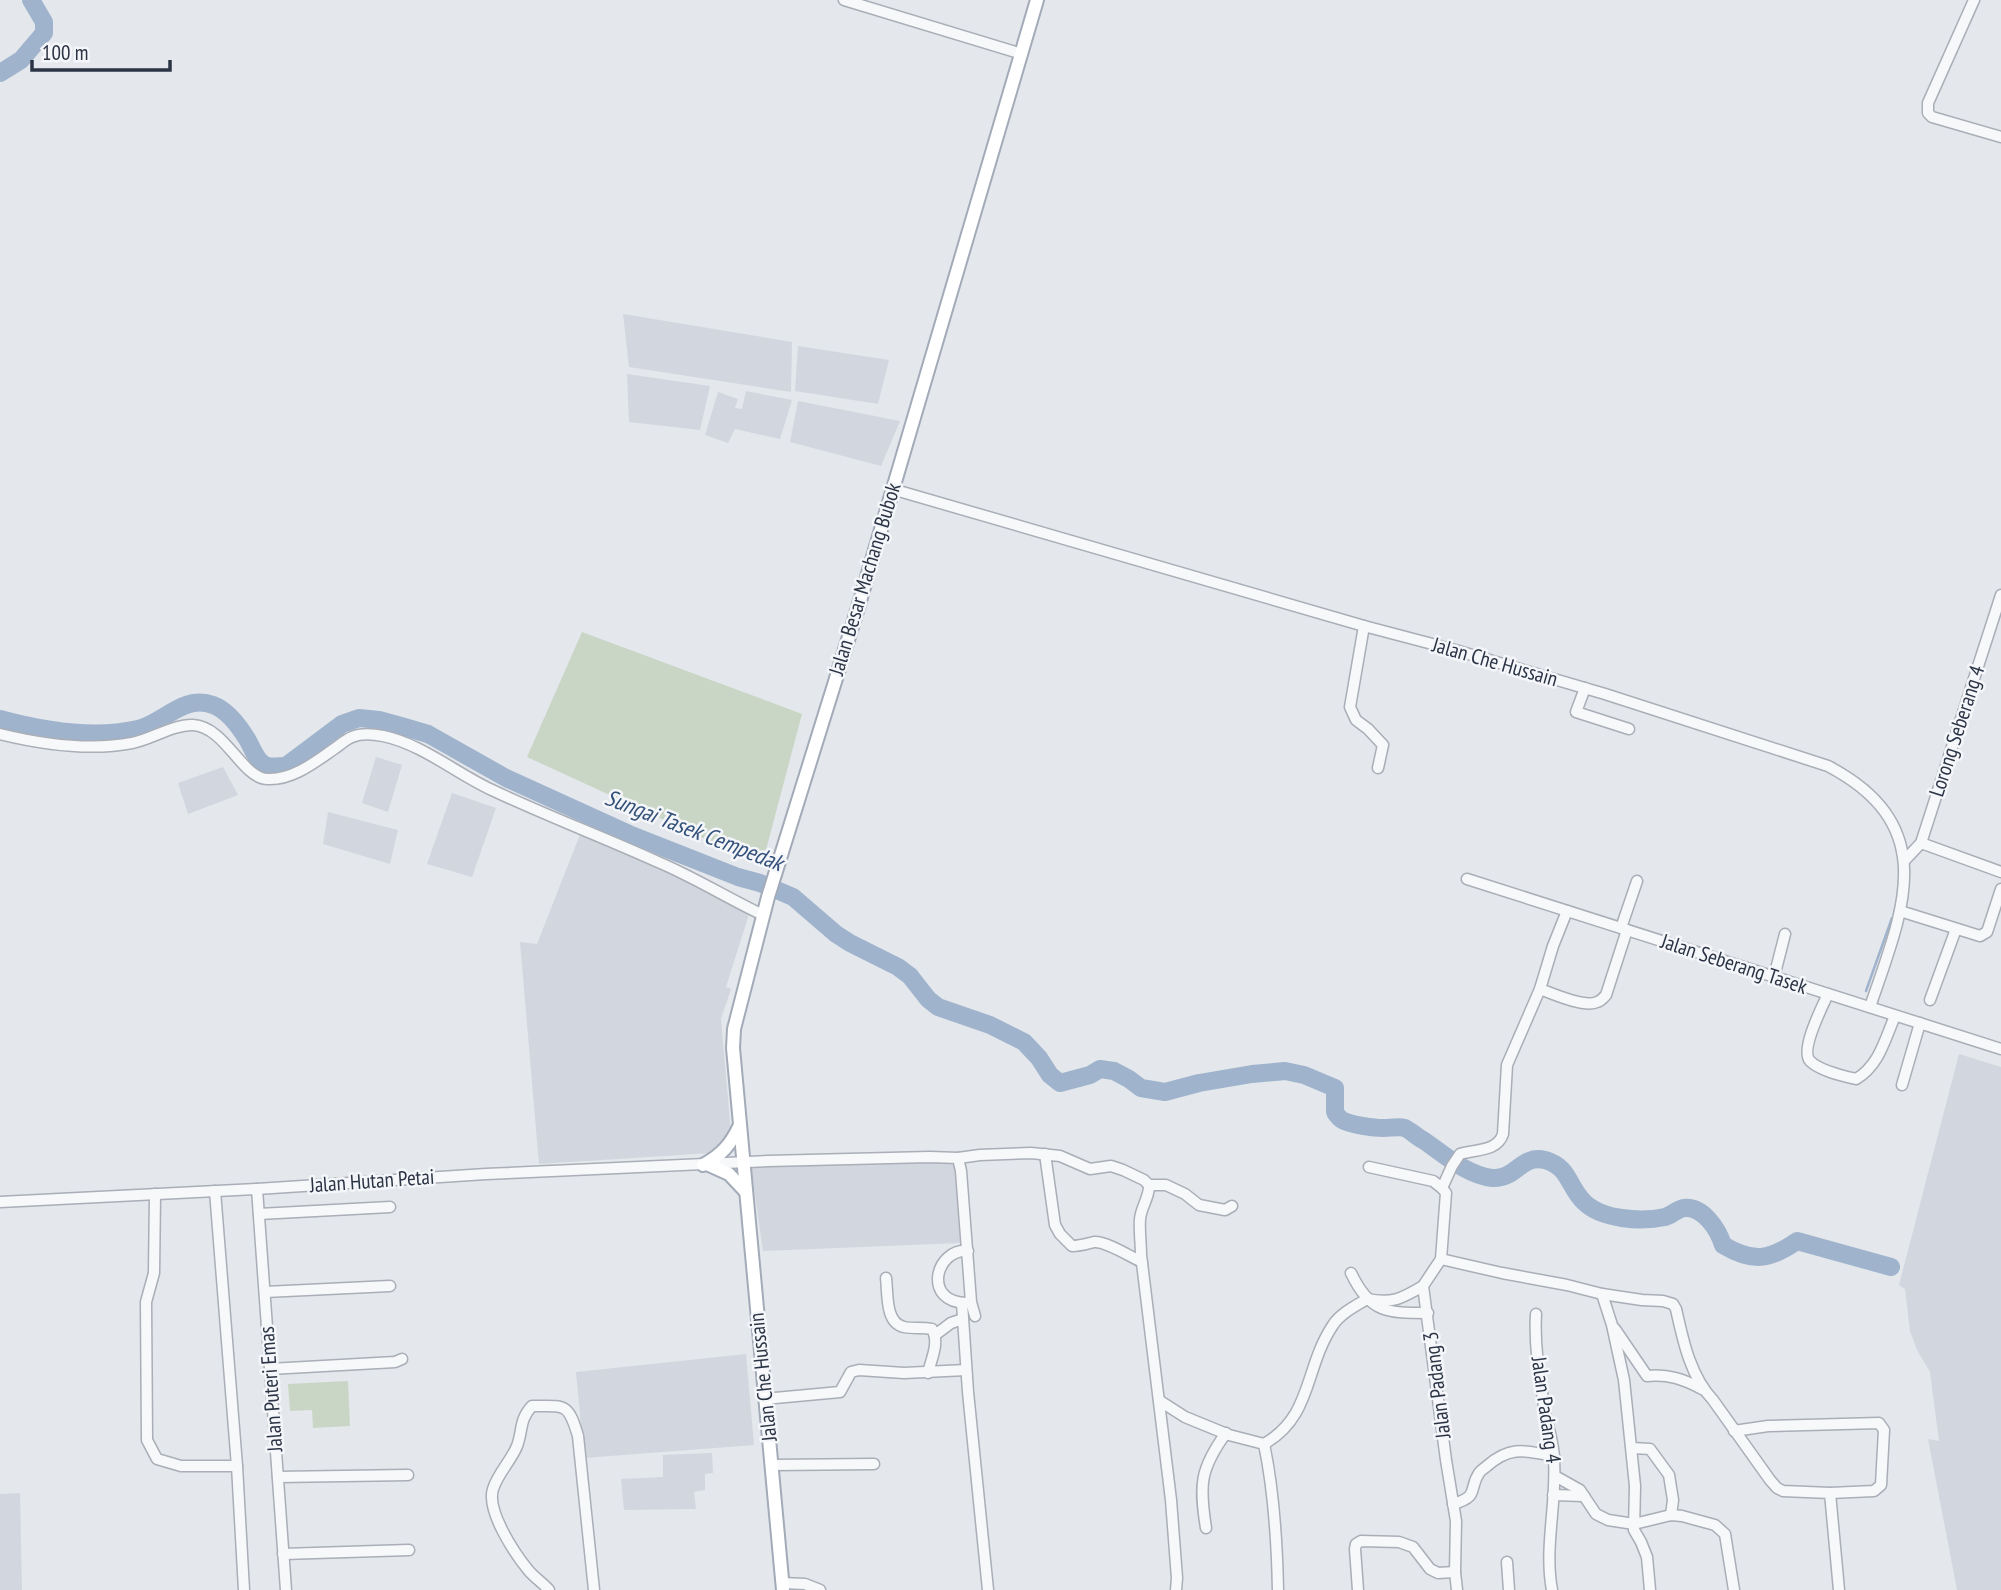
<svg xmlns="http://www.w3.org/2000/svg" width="2001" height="1590" font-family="'PT Sans Narrow',sans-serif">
	<rect width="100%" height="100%" fill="#e4e7ec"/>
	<!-- built -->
	<g fill="#d2d6de">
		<path d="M623 314 792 342 791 392 629 367Z"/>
		<path d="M798 346 889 360 878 404 795 391Z"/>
		<path d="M627 374 710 386 700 430 629 422Z"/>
		<path d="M746 391 792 400 780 439 735 429 728 443 705 435 718 392 738 399 735 408 742 409Z"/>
		<path d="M798 401 900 421 881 466 790 442Z"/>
		<path d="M376 757 402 765 388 812 362 803Z"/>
		<path d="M223 767 238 795 188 814 178 783Z"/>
		<path d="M452 793 496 808 472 877 427 864Z"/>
		<path d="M328 812 398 830 390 864 323 844Z"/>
		<path d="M581 832 681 872 750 911 726 987 731 989 721 1019 731 1134 711 1153 539 1164 520 942 537 944Z"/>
		<path d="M1959 1054 2001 1067V1590H1957L1928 1439 1939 1441 1930 1372 1917 1350 1910 1331 1905 1289 1899 1285Z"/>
		<path d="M947 1160 955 1166 960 1243 763 1251 751 1167Z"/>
		<path d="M746 1354 754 1445 584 1458 576 1372Z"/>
		<path d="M712 1453 713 1473 705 1474V1490L694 1492 696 1509 624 1510 621 1479 663 1477V1455Z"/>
		<path d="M20 1493 22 1590H0V1494Z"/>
	</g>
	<!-- green -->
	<g fill="#c9d6c5">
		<path d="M582 632 802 714 762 865 527 757Z"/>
		<path d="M348 1381 350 1426 313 1428 312 1410 290 1411 288 1384Z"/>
	</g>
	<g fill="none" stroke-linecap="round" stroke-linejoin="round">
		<!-- stream -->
		<path stroke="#9fb4cc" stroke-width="2.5" d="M1866 991 1892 918"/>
		<!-- river -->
		<g stroke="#9fb4cc" stroke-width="18">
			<path d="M0 73 21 60 44 33V22L31 0"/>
			<path d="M0 719C44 731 93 739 138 729 164 723 183 694 213 705 227 710 239 726 247 739 252 747 256 761 265 765 271 768 279 766 286 766L342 724 359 718 379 720 401 726 428 734 506 778 629 834 738 877 760 883 793 897 836 934 850 943 898 967 910 976 928 999 938 1007 990 1025 1024 1042 1039 1058 1050 1075 1060 1083 1090 1075 1100 1069 1114 1071 1129 1079 1141 1088 1165 1092 1199 1083 1252 1074 1285 1071 1304 1075 1335 1088V1112C1335 1113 1341 1120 1342 1120 1351 1125 1374 1128 1384 1128 1390 1128 1399 1126 1405 1128 1411 1131 1417 1137 1423 1140 1444 1154 1466 1175 1492 1178 1516 1180 1521 1154 1545 1160 1570 1167 1568 1187 1584 1202 1594 1212 1608 1216 1622 1218 1636 1220 1651 1220 1665 1217 1672 1215 1677 1209 1684 1208 1703 1206 1718 1229 1723 1245 1753 1263 1770 1260 1797 1241L1891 1267"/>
		</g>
		<defs>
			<g id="minor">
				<path d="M844 0 1022 54"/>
				<path d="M1974 0 1928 103V113L1932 117 2001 137"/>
				<path d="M892 489 1364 626 1455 650 1605 694 1828 766C1942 826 1903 910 1870 1007"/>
				<path d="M1364 626 1350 707 1356 720 1368 729 1383 745 1378 768"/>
				<path d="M1585 688 1576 712 1629 729"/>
				<path d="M0 734C41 744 90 751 132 743 150 740 174 724 193 725 226 727 242 779 268 779 293 780 315 762 334 749 340 745 346 739 352 737 361 733 373 734 383 736 422 744 457 774 492 790 547 816 603 837 658 862 694 877 727 898 763 915"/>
				<path d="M1921 843 2001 872"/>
				<path d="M1904 861 1921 843 2001 595"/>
				<path d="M1467 879 2001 1049"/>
				<path d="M1900 911 1980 936 1987 932 2001 889"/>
				<path d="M1621 928 1637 881"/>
				<path d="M1774 977 1785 934"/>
				<path d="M1540 989C1553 994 1585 1008 1597 1002 1601 1001 1604 997 1606 995L1627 930"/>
				<path d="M1828 994C1822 1007 1800 1050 1810 1061 1820 1071 1843 1076 1856 1079 1879 1066 1885 1039 1895 1016"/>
				<path d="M1930 1000 1956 929"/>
				<path d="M1902 1085 1920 1023"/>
				<path d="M1045 1154 1055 1225 1060 1234 1072 1246C1080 1246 1086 1244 1094 1242 1106 1241 1131 1257 1142 1262"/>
				<path d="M958 1158 961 1171 971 1302 975 1316"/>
				<path d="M1369 1167 1433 1181 1442 1188"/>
				<path d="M1149 1185C1150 1196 1141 1207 1140 1219 1139 1230 1141 1243 1141 1255L1171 1500 1177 1578 1176 1590"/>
				<path d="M1442 1188 1446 1193 1441 1259 1423 1286 1446 1460 1456 1521 1455 1572 1457 1590"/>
				<path d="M1442 1188 1452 1166 1460 1154C1476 1149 1497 1152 1503 1134L1507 1065 1540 989 1553 946 1567 911"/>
				<path d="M257 1189 286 1590"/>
				<path d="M215 1191 237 1466 244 1590"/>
				<path d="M155 1194 154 1273 146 1302 147 1440 157 1459 181 1466H237"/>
				<path d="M0 1202 257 1189 486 1174 768 1161 930 1157 958 1158 980 1155 1031 1153 1060 1156 1090 1169 1111 1166 1123 1170 1144 1180 1149 1185H1166L1185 1194 1199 1205 1225 1210 1232 1206"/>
				<path d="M259 1214 390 1207"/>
				<path d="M1441 1259 1502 1273 1567 1285 1602 1294 1642 1300 1663 1301 1673 1304 1676 1309C1683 1340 1690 1376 1713 1400L1770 1480 1777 1488 1783 1491 1830 1493 1839 1590"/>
				<path d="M1351 1273C1370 1313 1387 1313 1428 1313"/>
				<path d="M886 1278C888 1294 885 1323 904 1327 913 1329 923 1327 932 1329 940 1343 931 1359 928 1373"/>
				<path d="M265 1292 390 1286"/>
				<path d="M1602 1294 1612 1325 1624 1380 1635 1486 1634 1530 1641 1542 1647 1557 1650 1590"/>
				<path d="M962 1303 968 1392 988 1590"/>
				<path d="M967 1303C922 1303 935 1248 968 1251"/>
				<path d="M1536 1314C1534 1346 1540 1380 1545 1412 1548 1428 1554 1443 1554 1460 1557 1503 1544 1547 1552 1590"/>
				<path d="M1615 1329 1647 1376C1669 1374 1683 1379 1702 1389"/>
				<path d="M935 1335 951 1323 963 1319"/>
				<path d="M270 1369 395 1362 402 1359"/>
				<path d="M764 1399 840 1392 851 1372 859 1370 904 1373 966 1370"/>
				<path d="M1160 1401 1185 1417 1229 1435 1264 1444C1274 1491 1277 1542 1278 1590"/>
				<path d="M1734 1431 1768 1426 1879 1423 1884 1430 1881 1485 1874 1491 1830 1493"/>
				<path d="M1264 1444C1313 1416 1304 1368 1333 1325 1340 1314 1355 1306 1367 1299 1392 1304 1401 1299 1423 1286"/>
				<path d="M1632 1448 1650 1449 1669 1475 1673 1500 1671 1515"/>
				<path d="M773 1465 874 1464"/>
				<path d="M1555 1476 1580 1490 1596 1514 1608 1520 1634 1524 1671 1515 1682 1516 1715 1525 1725 1534 1734 1590"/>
				<path d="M278 1477 408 1475"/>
				<path d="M1553 1495 1584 1496"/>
				<path d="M1453 1504C1480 1496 1468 1490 1479 1473 1481 1470 1485 1468 1487 1466 1511 1445 1526 1451 1554 1456"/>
				<path d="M1206 1528C1199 1485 1200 1469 1226 1433"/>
				<path d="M283 1554 409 1550"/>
				<path d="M1507 1562 1509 1590"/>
				<path d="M782 1583 805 1584 820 1590"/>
				<path d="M549 1590C543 1583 535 1578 529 1571 515 1554 486 1511 493 1489 498 1473 511 1461 517 1446 523 1430 519 1420 532 1406 565 1406 568 1402 578 1436L594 1590"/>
				<path d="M1358 1590 1355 1549 1356 1544 1361 1541 1399 1542 1413 1547 1430 1569 1438 1573 1455 1572"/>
			</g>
			<g id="major">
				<path d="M703 1165C722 1155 731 1144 740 1125"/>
				<path d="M709 1165 729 1174 746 1192"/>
				<path d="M783 1590 743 1157 733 1048 734 1029 768 897 857 611 1037 0"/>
			</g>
		</defs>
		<!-- minor casing -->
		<use href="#minor" stroke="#a9aeb7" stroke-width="13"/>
		<!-- major casing -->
		<use href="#major" stroke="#a3abb8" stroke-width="16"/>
		<!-- minor -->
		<use href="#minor" stroke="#f7f8fa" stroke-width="10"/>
		<!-- major -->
		<use href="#major" stroke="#fff" stroke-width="12"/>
	</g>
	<g text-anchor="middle" stroke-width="5" stroke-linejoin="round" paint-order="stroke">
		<!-- street labels -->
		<g font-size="21" fill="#2b3445" stroke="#f4f6f9">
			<text transform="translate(865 579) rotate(-73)" y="7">Jalan Besar Machang Bubok</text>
			<text transform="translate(1495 662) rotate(16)" y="7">Jalan Che Hussain</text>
			<text transform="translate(1957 731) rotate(-72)" y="7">Lorong Seberang 4</text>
			<text transform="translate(1734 964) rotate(18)" y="7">Jalan Seberang Tasek</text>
			<text transform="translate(372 1181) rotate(-4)" y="7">Jalan Hutan Petai</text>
			<text transform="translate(763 1377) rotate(-96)" y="7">Jalan Che Hussain</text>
			<text transform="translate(1437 1385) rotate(-97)" y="7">Jalan Padang 3</text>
			<text transform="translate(271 1389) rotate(-94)" y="7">Jalan Puteri Emas</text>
			<text transform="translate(1546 1410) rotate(82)" y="7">Jalan Padang 4</text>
		</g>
		<!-- water labels -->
		<g font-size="23" font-style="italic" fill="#34527a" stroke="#f4f6f9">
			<text transform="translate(694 830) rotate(21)" y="8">Sungai Tasek Cempedak</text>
		</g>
	</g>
	<!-- scale -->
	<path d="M32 60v10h138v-10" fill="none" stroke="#2b3445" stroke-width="3.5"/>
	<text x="42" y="60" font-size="21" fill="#2b3445" stroke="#f4f6f9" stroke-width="5" paint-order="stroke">100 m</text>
</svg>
